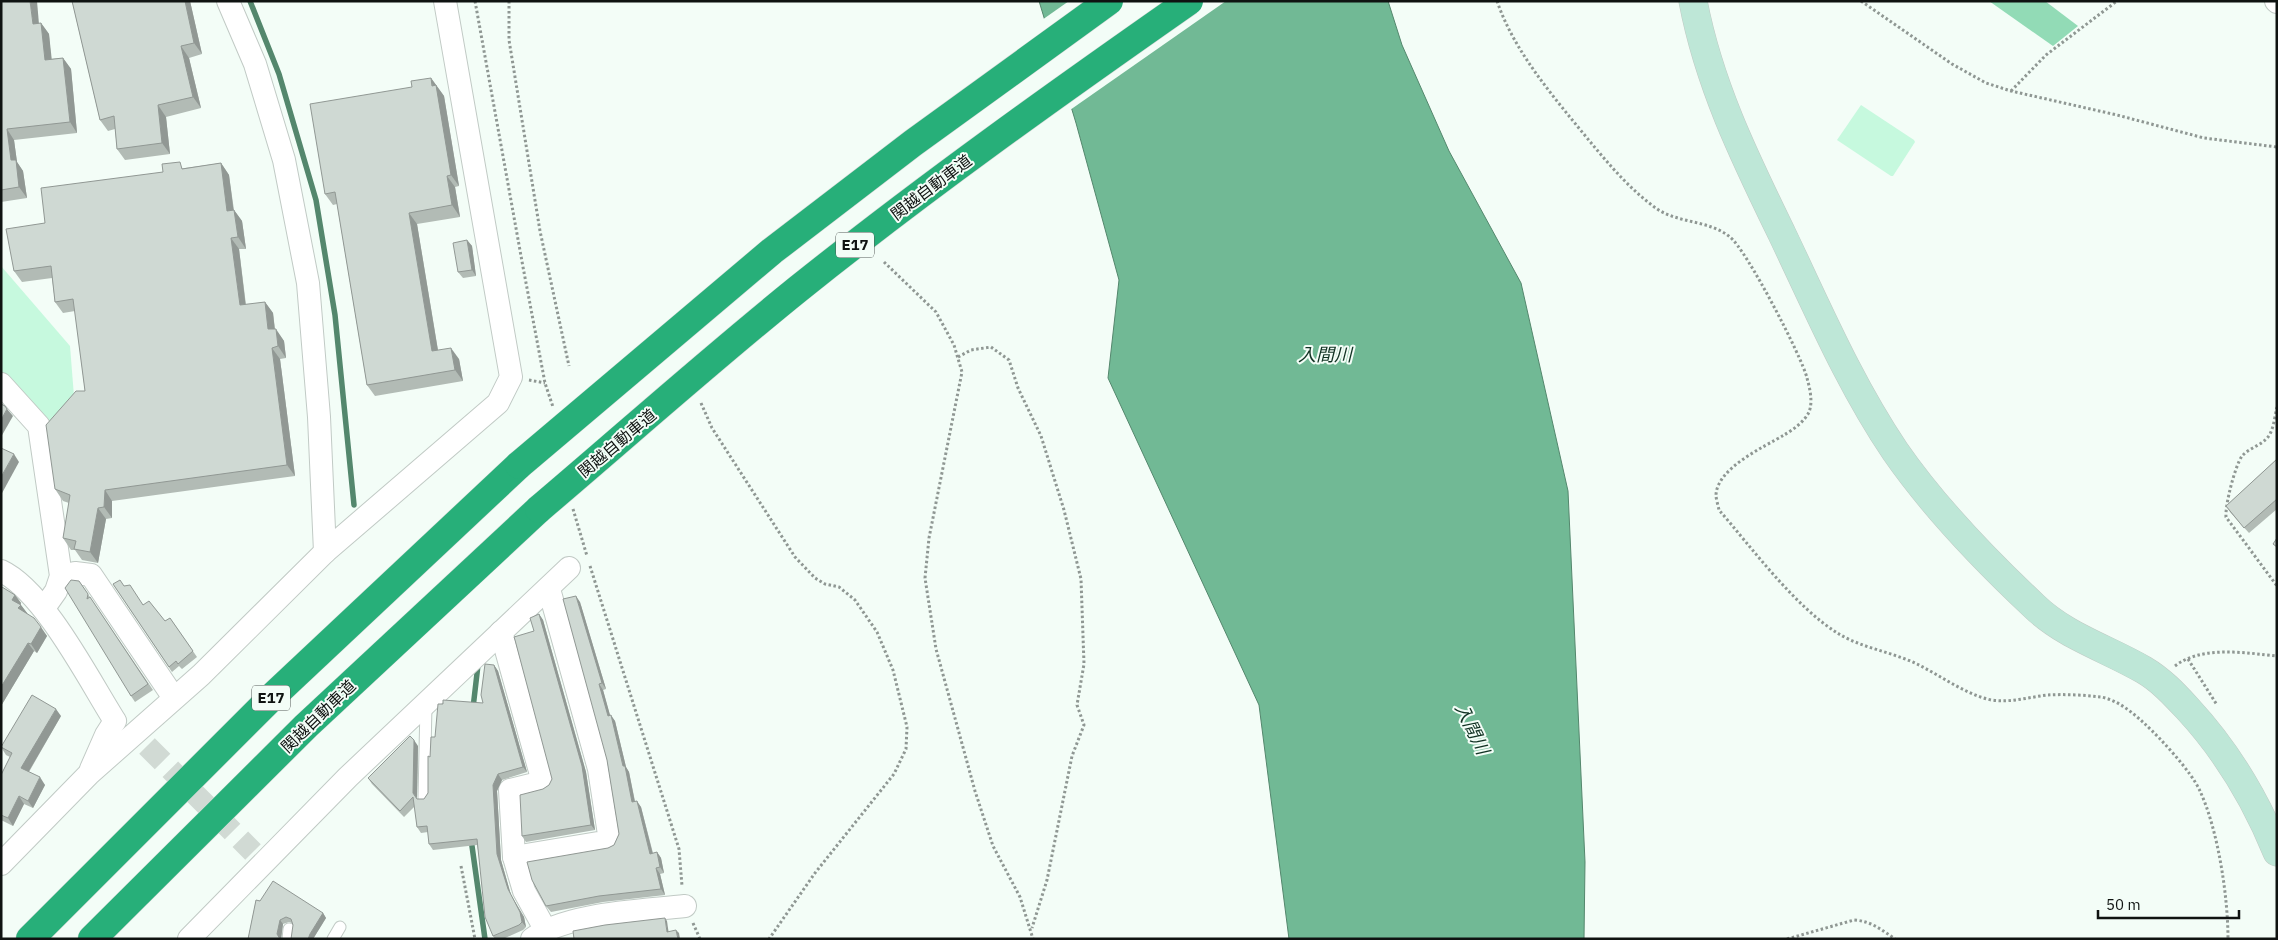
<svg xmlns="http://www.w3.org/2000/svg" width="2278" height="940" font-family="'IBM Plex Sans','Noto Sans JP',sans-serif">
	<rect width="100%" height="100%" fill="#f3fdf7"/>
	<!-- green -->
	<g fill="#c6f9de">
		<path d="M1861 105 1914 140 1915 142 1893 176H1891L1837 140Z"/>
		<path d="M1 266 70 346 75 409 48 431 1 374Z"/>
	</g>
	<!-- forest -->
	<path fill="#92dbb6" d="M1989 1H2045L2078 26 2053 46Z"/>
	<!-- water -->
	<path fill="#71b995" stroke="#54876d" d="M1039 1H1388L1402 45 1449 151 1521 283 1568 491 1585 862 1584 939H1289L1259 705 1108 378 1119 280 1076 123Z"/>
	<!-- pier -->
	<path fill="#f3fdf7" d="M1069 1H1226L1070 110 1042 20Z"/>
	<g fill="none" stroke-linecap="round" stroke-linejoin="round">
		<!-- stream -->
		<g stroke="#54876d" stroke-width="5.5">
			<path d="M250 1 279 74 316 200 335 315 354 505"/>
			<path d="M473 708 478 665"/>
			<path d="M471 839 485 939"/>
		</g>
		<!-- street-tunnel -->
		<path stroke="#d1dad4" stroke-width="22" stroke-dasharray="22 11" stroke-linecap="butt" d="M147 746 253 852"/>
		<defs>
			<g id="lane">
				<path d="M424 798 426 705"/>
				<path d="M288 939 289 929"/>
				<path d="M333 939 340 927"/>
			</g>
			<g id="street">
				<path d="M228 1 255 64 284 160 308 283 319 417 325 552"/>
				<path d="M2276 1 2277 2"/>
				<path d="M1 384 39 426 61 576 56 591 44 608"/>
				<path d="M1 571C44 591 89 680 115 721L106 735 91 769"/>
				<path d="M61 576 75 573 91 575 174 698"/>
				<path d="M501 632 543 782 510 790 514 857 524 891 545 929"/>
				<path d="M514 857 610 841 599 769 549 589"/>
				<path d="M1 864 89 774 201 675 325 552 498 403 511 377 445 1"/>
				<path d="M189 939 348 777 569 568"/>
				<path d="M532 939C566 913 642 911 685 906"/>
			</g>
			<path id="secondary" d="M1693 1C1709 85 1745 158 1782 234 1817 307 1849 383 1895 451 1933 506 1985 560 2034 606 2065 636 2106 648 2144 670 2161 680 2174 694 2187 708 2227 751 2255 798 2277 852"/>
			<g id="highway">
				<path d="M30 939 274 695 519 465"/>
				<path d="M92 939 306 726 539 509"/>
			</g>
		</defs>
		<!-- lane casing -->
		<use href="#lane" stroke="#c1cac5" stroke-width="13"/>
		<!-- street casing -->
		<use href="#street" stroke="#c1cac5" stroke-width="24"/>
		<!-- secondary casing -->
		<use href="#secondary" stroke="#c1cac5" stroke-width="29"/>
		<!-- highway casing -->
		<use href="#highway" stroke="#d9d9d9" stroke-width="29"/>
		<!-- path -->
		<g stroke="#8f9793" stroke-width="3" stroke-dasharray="2.5 2.5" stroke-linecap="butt">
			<path d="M475 1 523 267 545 383 553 407"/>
			<path d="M509 1V40L540 231 569 366"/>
			<path d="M1497 1C1513 48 1547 89 1578 127 1602 156 1624 184 1653 206 1675 224 1708 219 1730 237 1746 249 1802 357 1807 378 1810 389 1813 402 1809 412 1805 421 1793 430 1784 435 1764 447 1717 468 1716 495 1716 499 1718 505 1719 510 1752 548 1796 608 1839 634 1862 648 1892 652 1917 664 1941 676 1965 694 1991 700 2011 703 2029 697 2048 695 2064 694 2084 695 2101 697 2118 700 2133 713 2145 724 2161 739 2191 771 2200 791 2218 830 2228 896 2228 939"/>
			<path d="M1861 1 1952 64 1986 83 2011 91 2117 115 2204 138 2277 147"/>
			<path d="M2011 91 2046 55 2117 1"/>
			<path d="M884 262 936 312 954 345 962 372 929 538 925 578 936 649 975 791 993 846 1020 897 1033 939"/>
			<path d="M958 357 971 350 991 347 1009 360 1018 388 1041 436 1064 510 1081 579 1084 664 1077 705 1084 725 1072 756 1047 880 1032 928"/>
			<path d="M529 380 545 383"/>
			<path d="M701 403 712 428 795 557 815 578 825 584 839 587 855 600 877 632 893 670 907 727 906 749 894 774 815 873 769 939"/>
			<path d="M2277 407C2275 415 2274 426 2270 434 2264 445 2250 447 2242 456 2235 466 2225 505 2226 517L2277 586"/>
			<path d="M573 509 587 556"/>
			<path d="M590 566 679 849 682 886"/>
			<path d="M2188 659 2217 705"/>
			<path d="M2175 666C2202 645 2246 653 2277 656"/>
			<path d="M461 866 475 939"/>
			<path d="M693 923 700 939"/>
			<path d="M1787 939 1854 920C1871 921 1882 930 1895 939"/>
		</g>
		<!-- lane -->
		<use href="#lane" stroke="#fff" stroke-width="11"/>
		<!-- street -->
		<use href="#street" stroke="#fff" stroke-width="22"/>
		<!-- secondary -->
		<use href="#secondary" stroke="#bee7d7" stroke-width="28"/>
		<!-- highway -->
		<use href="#highway" stroke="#27af79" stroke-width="28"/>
		<defs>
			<g id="highway-bridge">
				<path d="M519 465 772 251 913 143 1109 1"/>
				<path d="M539 509C625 436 710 360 798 289 924 188 1056 94 1189 1"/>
			</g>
		</defs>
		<!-- highway-bridge casing -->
		<use href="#highway-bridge" stroke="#d9d9d9" stroke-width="29" stroke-linecap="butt"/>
		<!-- highway-bridge -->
		<use href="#highway-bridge" stroke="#27af79" stroke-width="28"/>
	</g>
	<!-- wall -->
	<g fill="#b2bbb5">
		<path d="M1 1 39 24 41 23 49 34 51 59 63 58 71 69 77 133 14 140 17 162 23 171 27 198 1 202Z"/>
		<path d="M72 1H190L202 54 189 58 201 108 166 117 170 154 125 160 117 149 115 129 108 131 100 120Z"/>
		<path d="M431 78 444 96 459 186 455 187 460 217 417 224 438 350 459 359 463 381 375 396 367 385 337 204 333 205 325 194 412 87Z"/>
		<path d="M221 163 229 175 234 210 242 221 246 249H239L246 305 265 302 273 313 275 329 284 341 286 358 280 359 295 476 112 501V518L106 519 98 563 82 560 75 550H71L63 538 69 503 63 501 55 489 85 391 75 311 63 313 55 302 52 278 22 282 14 271 45 223 163 172 185 168Z"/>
		<path d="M467 240 472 246 476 276 463 278 458 272Z"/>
		<path d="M2277 459V509L2249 533 2230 512 2226 506Z"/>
		<path d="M79 581 153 690 135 702 131 696Z"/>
		<path d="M113 584 124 586 143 605 165 621 170 618 197 657 182 669 179 666 172 672Z"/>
		<path d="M1 588 15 595 21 603 20 604 27 613 47 636 37 653 34 651 1 706Z"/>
		<path d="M580 602 606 689 603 690 610 716 615 721 626 767 629 772 635 801 641 807 653 853 657 852 661 858 664 873 660 874 665 895 603 902 551 912 546 906 608 848 614 845 619 834 607 760Z"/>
		<path d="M539 614 543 620 586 772 595 830 526 842 522 836 543 789 549 785 552 779 534 631Z"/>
		<path d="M494 665 498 671 527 772 502 780 497 791 501 860 511 895 524 917 526 927 523 930 503 939H495L493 936 477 845 433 850 429 844 428 832 421 833 417 827 415 806 404 817 372 784 368 778 418 746 417 798V799H424L428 793 430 757 435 737 443 704 483 703Z"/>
		<path d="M61 716 29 772 45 785 33 808 24 804 13 826 1 820V775L10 757 6 755 1 747Z"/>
		<path d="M256 900 323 913 326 918 313 939 293 925 292 923 289 922 283 924 281 939H248Z"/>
	</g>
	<!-- shaded-wall -->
	<g fill="#919894">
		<path d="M30 1H37L40 36 33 24Z"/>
		<path d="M185 1H190L202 54 194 43Z"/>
		<path d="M41 23 49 34 53 71 45 60Z"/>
		<path d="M181 46 189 58 201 108 193 97Z"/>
		<path d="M63 58 71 69 77 133 70 122Z"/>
		<path d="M431 78 444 96 459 186 451 175Z"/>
		<path d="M158 105 166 117 170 154 162 143Z"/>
		<path d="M7 129 14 140 17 162 23 171 27 198 19 187 11 160Z"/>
		<path d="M221 163 229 175 235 222 227 211Z"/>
		<path d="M447 176 455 187 460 217 452 205Z"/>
		<path d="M234 210 242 221 246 249 238 237Z"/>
		<path d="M409 213 417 224 440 363 432 351Z"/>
		<path d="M231 238 239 249 247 317 240 305Z"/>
		<path d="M467 240 472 246 476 276 472 270Z"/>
		<path d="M265 302 273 313 276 341 268 329Z"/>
		<path d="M276 329 284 341 286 358 278 346Z"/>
		<path d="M272 348 280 359 295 476 287 465Z"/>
		<path d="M451 348 459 359 463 381 455 370Z"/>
		<path d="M7 409 13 416 1 437V420Z"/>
		<path d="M14 454 19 462 1 495V477Z"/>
		<path d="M105 490 112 501V518L104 507Z"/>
		<path d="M98 508 106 519 98 563 90 552Z"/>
		<path d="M15 595 21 603 19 608 21 605 27 613 24 617 12 600Z"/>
		<path d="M576 596 580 602 606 689 602 683Z"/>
		<path d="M539 614 543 620 586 772 595 830 591 825Z"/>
		<path d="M41 627 47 636 37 653 31 644Z"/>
		<path d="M28 643 34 651 1 706V687Z"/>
		<path d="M494 665 498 671 527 772 523 767Z"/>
		<path d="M599 684 603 690 612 722 608 716Z"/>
		<path d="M56 709 61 716 26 776 21 768Z"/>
		<path d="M611 715 615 721 626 767 629 772 636 808 632 802Z"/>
		<path d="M414 740 418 746 417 798 413 793Z"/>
		<path d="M498 774 502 780 497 791 501 860 511 895 524 917 526 927 522 922 508 889 497 854 493 785Z"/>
		<path d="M40 777 45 785 33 808 28 801Z"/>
		<path d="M19 796 24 804 13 826 8 818Z"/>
		<path d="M637 801 641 807 654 859 650 854Z"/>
		<path d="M657 852 661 858 664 873 660 867Z"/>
		<path d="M656 868 660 874 665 895 661 889Z"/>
		<path d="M323 913 326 918 313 939H308L310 934Z"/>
		<path d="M665 918 667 921 669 935 667 932Z"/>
		<path d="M280 920 283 924 281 939H280L277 934Z"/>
		<path d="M676 930 679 933 680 939H678Z"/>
	</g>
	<!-- building -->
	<g fill="#cfd9d3" stroke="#919894">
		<path d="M1 1H30L33 24 41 23 45 60 63 58 70 122 7 129 11 160H16L19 187 1 190Z"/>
		<path d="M72 1H185L194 43 181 46 193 97 158 105 162 143 117 149 114 116 100 120Z"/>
		<path d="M431 78 432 86 436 85 451 175 447 176 452 205 409 213 432 351 451 348 455 370 367 385 335 192 325 194 310 104 412 87 411 81Z"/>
		<path d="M180 162 182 169 221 163 227 211 234 210 238 237 231 238 240 305 265 302 268 329H276L278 346 272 348 287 465 105 490 104 507 98 508 90 552 74 549 76 541 63 538 70 495 55 489 46 425 76 391H85L73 299 55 302 51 266 14 271 6 229 45 223 41 188 163 172 162 164Z"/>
		<path d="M467 240 472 270 458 272 453 243Z"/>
		<path d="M1 404 5 406 7 409 1 420Z"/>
		<path d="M1 448 14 454 1 477Z"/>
		<path d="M2277 459V499L2244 528 2226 506Z"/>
		<path d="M2277 538V547L2273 544Z"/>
		<path d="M71 580 79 581 88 594 87 599 90 597 148 684 131 696 65 588Z"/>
		<path d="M120 580 124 586 130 585 143 605 149 601 165 621 170 618 193 651 178 664 176 661 169 667 113 584Z"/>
		<path d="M2 587 15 595 12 600 21 605 18 608 34 618 41 627 31 644 28 643 1 687V588Z"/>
		<path d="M576 596 602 683 599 684 608 716 611 715 623 766H625L632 802 637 801 650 854 657 852 660 867 656 868 661 889 599 896 546 906 532 880 527 862 608 848 614 845 619 834 607 760 563 599Z"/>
		<path d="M539 614 582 766 591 825 522 836 520 795 543 789 549 785 552 779 515 640 514 637 534 631 530 618Z"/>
		<path d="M485 664 494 665 523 767 498 774 493 785 497 854 508 889 520 912 522 922 519 925 493 936 485 917 477 839 429 844 427 826 417 827 413 797 400 811 368 778 410 736 414 740 413 793 417 799H424L428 793V756L430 757 431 737H435L438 704H443V700L483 703 481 695Z"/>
		<path d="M32 695 56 709 21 768 40 777 28 801 19 796 8 818 1 815V775L12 753 1 747Z"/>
		<path d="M273 881 323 913 310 934 308 939H291L293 925 291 919 286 917 280 920 277 934 280 939H248L256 900 260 901Z"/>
		<path d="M665 918 667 932 676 930 678 939H574L573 931 605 925Z"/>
	</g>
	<g text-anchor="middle" stroke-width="4" stroke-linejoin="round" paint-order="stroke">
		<!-- shield labels -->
		<g fill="#f3fdf7" stroke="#535956" stroke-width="1">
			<rect x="836" y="232.5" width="38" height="25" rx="4"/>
			<rect x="252" y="685.5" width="38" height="25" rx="4"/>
		</g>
		<g font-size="15" font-weight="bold" fill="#0f1311">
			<text x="855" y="250">E17</text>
			<text x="271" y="703">E17</text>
		</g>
		<!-- street labels -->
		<g font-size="16" fill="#0f1311" stroke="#f3fdf7">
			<text transform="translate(931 187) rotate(-37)" y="6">関越自動車道</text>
			<text transform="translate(617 443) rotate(-40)" y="6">関越自動車道</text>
			<text transform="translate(318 716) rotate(-44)" y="6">関越自動車道</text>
		</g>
		<!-- water labels -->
		<g font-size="18" font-style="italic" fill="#113223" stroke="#f3fdf7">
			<text x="1325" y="361">入間川</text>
			<text transform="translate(1472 729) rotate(64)" y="6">入間川</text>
		</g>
	</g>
	<!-- border -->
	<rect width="2278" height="940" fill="none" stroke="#0f1311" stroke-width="5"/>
	<!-- scale -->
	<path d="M2098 910v8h141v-8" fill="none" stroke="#0f1311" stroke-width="2.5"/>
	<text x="2106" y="910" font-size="15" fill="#0f1311" stroke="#f3fdf7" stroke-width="4" paint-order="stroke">50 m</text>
</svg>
